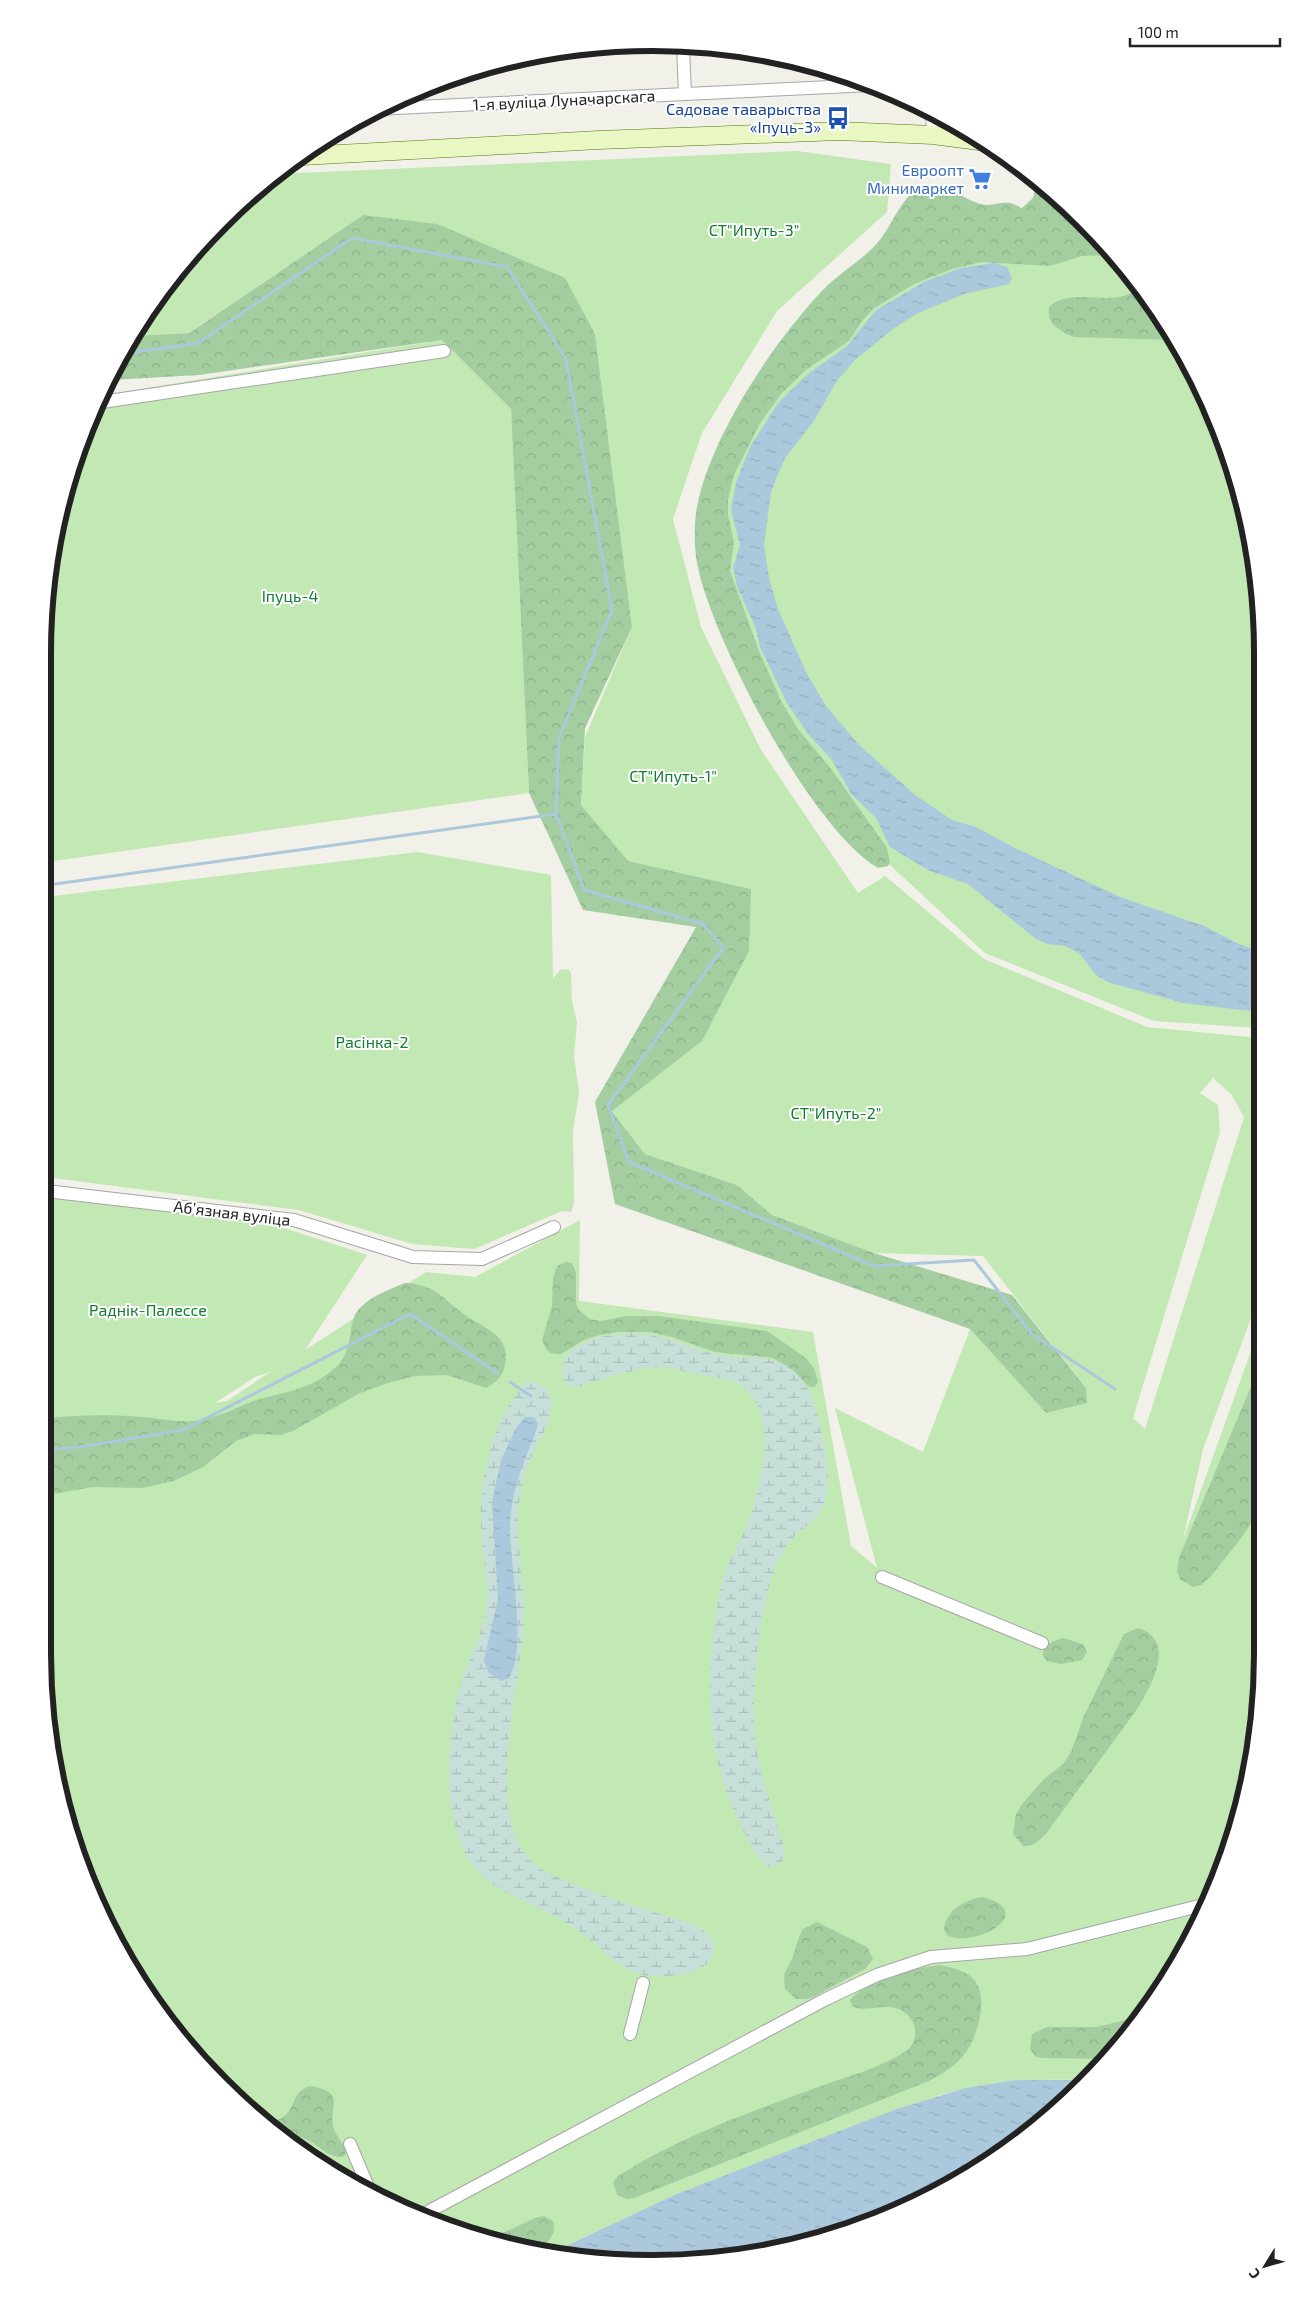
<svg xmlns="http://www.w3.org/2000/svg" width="1305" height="2306" font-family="'Exo 2',sans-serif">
	<defs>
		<pattern id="forest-crowns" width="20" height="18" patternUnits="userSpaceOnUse" patternTransform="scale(1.25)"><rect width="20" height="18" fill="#a4cea0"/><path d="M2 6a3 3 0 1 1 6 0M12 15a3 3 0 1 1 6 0" fill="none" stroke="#8db18a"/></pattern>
		<pattern id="wetland-marsh" width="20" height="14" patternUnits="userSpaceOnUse" patternTransform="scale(1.25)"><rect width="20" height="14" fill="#c7dfd9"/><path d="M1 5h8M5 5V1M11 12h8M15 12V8" fill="none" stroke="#abbfba"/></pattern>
		<pattern id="water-ripples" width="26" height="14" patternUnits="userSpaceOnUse" patternTransform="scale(1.25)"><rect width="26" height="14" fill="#acc8dc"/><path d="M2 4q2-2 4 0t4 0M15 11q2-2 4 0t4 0" fill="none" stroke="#94acbc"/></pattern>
	</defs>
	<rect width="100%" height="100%" fill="#f1f0e9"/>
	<!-- grass -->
	<g fill="#c2e8b3" fill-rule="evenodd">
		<path d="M797 151 891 164 887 212 777 311 702 433 673 519 701 627 761 750 858 893 885 876 984 959 1147 1027 1259 1038 1260 1293 1203 1449 1183 1540 1260 1326 1261 1693 1242 1812 1181 1959 1111 2055 1087 2080C1037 2079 989 2080 940 2095L674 2195 549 2254 494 2243 383 2201 313 2161 221 2085 168 2025 106 1924 75 1849 48 1733 46 1192 284 1228 367 1255 305 1350 426 1272 475 1277 580 1220 579 1301 813 1332 851 1546 877 1568 835 1408 923 1452 970 1329 1046 1413 1086 1388 983 1256 874 1253 772 1215 737 1185 645 1154 612 1110 702 1041 751 889 627 861 581 805 585 737 632 627 595 334 363 215 188 333 132 336 194 250 275 174ZM1213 1078 1231 1094 1244 1117 1145 1429 1133 1418 1220 1132 1218 1105 1200 1093ZM270 1372 227 1401 215 1403 255 1377Z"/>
		<path d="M1102 243 1160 314 1230 456 1257 573 1259 1028 1154 1021 985 953 822 802 715 588 719 461 906 245Z"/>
		<path d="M442 340 511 409 529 793 54 861 45 853 44 613 63 494 104 395Z"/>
		<path d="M418 852 551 875 553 979 561 969 569 970 571 973 572 1001 577 1022 574 1056 579 1093 573 1132 574 1203 571 1212 562 1211 474 1249 412 1244 299 1210 46 1177 45 897Z"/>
	</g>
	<!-- forest -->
	<g fill="url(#forest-crowns)">
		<path d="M1036 185 1084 221 1111 255 1082 256 1050 266 981 262 952 269 914 284 873 309 862 321 849 341 807 369 781 394 759 425 734 475 728 499V515L734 542 730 571 759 651 781 701 798 729 832 770 887 848 890 862 888 866 878 868C812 830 711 638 697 563 694 546 694 524 697 507 710 437 774 341 823 290 840 272 863 260 879 241 891 227 903 194 921 187 942 179 962 199 981 204 991 207 999 202 1009 203 1012 203 1018 206 1022 208L1033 198Z"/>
		<path d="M363 215 437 224 565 278 595 334 632 627 585 728 581 805 628 861 751 889 749 951 702 1041 612 1111 645 1154 737 1185 772 1215 874 1253 1012 1295 1086 1388 1087 1403 1046 1413 970 1329 615 1204 595 1102 696 927 583 910 529 793 511 409 442 340 199 375 111 380 124 347 132 336 189 333Z"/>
		<path d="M1138 288 1160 314 1173 340 1074 337C1059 331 1047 324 1049 307 1073 285 1115 310 1138 288Z"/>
		<path d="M566 1262 572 1263 576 1272V1302L578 1309 590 1319 600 1321 627 1316H658L767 1331 806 1358 814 1368 818 1382 814 1387 808 1386 794 1371 773 1358 715 1352 672 1337 650 1332H619L599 1335 584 1340 561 1354 550 1353 546 1349 542 1340 552 1306 553 1278 557 1266Z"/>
		<path d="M405 1283C435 1284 443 1299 465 1315 485 1329 511 1335 505 1365 503 1376 496 1383 486 1388L447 1375 415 1376 391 1382 360 1393 293 1431 280 1435 255 1434 236 1441 203 1467 174 1481 142 1488 93 1487 47 1495V1418C77 1415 111 1414 142 1417 158 1418 174 1422 191 1421 217 1420 238 1405 263 1398 287 1392 309 1388 329 1373 359 1351 344 1326 359 1309 369 1297 390 1289 405 1283Z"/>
		<path d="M1260 1365 1261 1501 1250 1525 1239 1541 1210 1577 1201 1585 1193 1587 1180 1579 1177 1571 1179 1558Z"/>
		<path d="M1138 1628C1179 1641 1149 1690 1135 1712L1045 1835C1038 1841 1033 1847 1023 1846L1013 1834 1016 1814 1023 1803 1044 1779 1063 1764 1071 1752 1084 1716 1124 1634Z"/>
		<path d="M1063 1638 1083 1644 1087 1652 1082 1660 1061 1664 1047 1661 1043 1656C1042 1644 1053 1641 1063 1638Z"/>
		<path d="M982 1897C1041 1911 974 1950 947 1935L944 1929C946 1910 965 1900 982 1897Z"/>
		<path d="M817 1922 867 1947 873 1959 865 1969 813 1997 807 1999H796L785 1989 784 1974 792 1959 799 1937 803 1929Z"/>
		<path d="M940 1965C952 1968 967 1970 975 1981 989 1998 977 2041 963 2056 954 2067 942 2074 929 2081L634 2198 627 2199 617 2195 613 2182 617 2177C673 2140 747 2113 810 2090 841 2078 877 2070 905 2052 913 2047 916 2038 915 2029 914 2023 910 2017 905 2013 887 1997 853 2020 850 2000 868 1979 914 1968 940 1965Z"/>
		<path d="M1139 2017 1108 2059 1042 2058 1036 2057 1030 2049 1032 2034 1047 2027H1096Z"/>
		<path d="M309 2086C349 2092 327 2107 334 2129 336 2136 342 2142 346 2149L345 2156C325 2163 310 2128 287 2139L268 2123C301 2116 286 2095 309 2086Z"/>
		<path d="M544 2216 553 2221C557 2234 546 2250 530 2250 518 2250 500 2245 488 2240L535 2218Z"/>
	</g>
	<!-- wetland -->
	<g fill="url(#wetland-marsh)">
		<path d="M632 1333C667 1335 687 1347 719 1355 735 1359 752 1356 768 1359 808 1367 817 1407 823 1441 828 1464 832 1485 822 1508 815 1523 801 1528 791 1540 774 1560 768 1588 763 1613 755 1654 750 1716 758 1757 764 1788 775 1817 784 1848 785 1859 782 1866 770 1867 752 1856 743 1829 734 1810 703 1740 706 1664 720 1590 724 1569 736 1550 745 1530 761 1490 784 1406 734 1381L663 1367 645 1368 611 1376 573 1388 565 1383C561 1375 562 1368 565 1360 578 1337 609 1335 632 1333Z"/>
		<path d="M535 1382C572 1394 537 1441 529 1463 524 1475 521 1490 519 1503 515 1542 525 1581 524 1620 522 1685 483 1806 529 1859 550 1883 654 1911 689 1923 704 1929 716 1938 714 1956 705 1968 695 1972 681 1974 620 1987 610 1947 565 1922 526 1899 479 1890 461 1844 442 1798 448 1723 463 1677 470 1654 483 1634 486 1610 489 1583 482 1555 481 1528 479 1479 491 1421 525 1384Z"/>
	</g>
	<!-- water -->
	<g fill="url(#water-ripples)">
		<path d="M994 263 1007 267 1012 278 1009 284 964 294 916 314 893 329 855 360 836 382 814 421 785 458 771 492 764 545 769 578 778 609 807 674 826 706 858 744 915 795 952 820 976 827 1015 848 1120 897 1204 926 1239 944 1259 951V1012L1183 1003 1107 982 1095 974 1079 953 1065 946 1048 944 1036 939 968 884 928 870 890 847 876 818 852 795 832 760 808 734 787 703 760 647 756 629 737 586 733 568 740 545 731 510 736 482 750 447 778 403 809 373 846 347 876 310 926 281 961 268Z"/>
		<path d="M525 1417H533L538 1423 537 1428C525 1462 512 1485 510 1523 509 1563 528 1646 509 1678L501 1681 488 1672 484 1660 498 1599 492 1502 501 1460 516 1428Z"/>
		<path d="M1016 2080H1087L1054 2112 958 2182 886 2217 772 2252 692 2262 573 2258 549 2254 674 2195 894 2110 965 2088Z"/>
	</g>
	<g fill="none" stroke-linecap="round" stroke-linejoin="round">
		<!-- stream -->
		<g stroke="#acc8dc" stroke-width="3">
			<path d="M122 354 198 343 352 238 507 267 566 359 612 610 559 738 556 814 584 890 703 924 723 948 608 1105 629 1162 874 1266 974 1260 1032 1334 1115 1389"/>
			<path d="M45 881 55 884 556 814"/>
			<path d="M510 1382 531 1396"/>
			<path d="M47 1450 80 1447 183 1430 410 1314 498 1373"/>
		</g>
		<defs>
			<g id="street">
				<path d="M683 46 685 94"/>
				<path d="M376 109 872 85"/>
				<path d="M932 112 933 135"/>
				<path d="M102 402 444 351"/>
				<path d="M46 1191 294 1220 413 1257 482 1259 554 1227"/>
				<path d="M882 1577 1042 1643"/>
				<path d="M630 2034 643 1983"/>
				<path d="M350 2144 371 2194"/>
				<path d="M422 2215 826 1999 877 1975 931 1957 1027 1949 1203 1905"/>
			</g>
			<path id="secondary" d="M302 156 599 140 839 131 933 135 979 141"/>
		</defs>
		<!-- street casing -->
		<use href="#street" stroke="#a6a6a6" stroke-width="14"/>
		<!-- secondary casing -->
		<use href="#secondary" stroke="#55770b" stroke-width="19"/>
		<!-- street -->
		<use href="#street" stroke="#fff" stroke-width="12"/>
		<!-- secondary -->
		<use href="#secondary" stroke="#e9f7c2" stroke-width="18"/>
	</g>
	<!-- icons -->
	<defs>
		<symbol id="bus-bare" viewBox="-9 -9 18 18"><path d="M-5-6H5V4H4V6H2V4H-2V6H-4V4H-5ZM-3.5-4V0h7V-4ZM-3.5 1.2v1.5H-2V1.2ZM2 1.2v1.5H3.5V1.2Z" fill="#1a4fb4" stroke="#fff" stroke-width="2.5" paint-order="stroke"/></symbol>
		<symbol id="supermarket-bare" viewBox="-9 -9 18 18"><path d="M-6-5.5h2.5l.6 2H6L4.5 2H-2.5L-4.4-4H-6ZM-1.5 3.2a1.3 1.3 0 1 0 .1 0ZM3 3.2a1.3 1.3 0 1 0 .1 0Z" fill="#3f7fe0" stroke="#fff" stroke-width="2.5" paint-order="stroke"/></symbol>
	</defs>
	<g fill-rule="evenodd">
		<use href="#bus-bare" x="822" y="102" width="32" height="32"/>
		<use href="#supermarket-bare" x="964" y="163" width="32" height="32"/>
	</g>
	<g text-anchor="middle" stroke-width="4" stroke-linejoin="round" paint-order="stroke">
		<!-- street labels -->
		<g font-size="16" fill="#222" stroke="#fff">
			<text transform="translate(564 100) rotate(-3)" y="6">1-я вуліца Луначарскага</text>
			<text transform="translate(232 1213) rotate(7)" y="6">Абʼязная вуліца</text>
		</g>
		<!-- transit labels -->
		<g font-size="16" fill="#164399" stroke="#fff" text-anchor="end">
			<text x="821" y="115">Садовае таварыства<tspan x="821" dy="18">«Іпуць-3»</tspan></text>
		</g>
		<!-- shop labels -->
		<g font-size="16" fill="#366cbe" stroke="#fff" text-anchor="end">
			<text x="964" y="176">Евроопт<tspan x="964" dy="18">Минимаркет</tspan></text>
		</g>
		<!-- park labels -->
		<g font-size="16" fill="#127e31" stroke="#fff">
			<text x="754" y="236">СТ"Ипуть-3"</text>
			<text x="290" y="602">Іпуць-4</text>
			<text x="673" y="782">СТ"Ипуть-1"</text>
			<text x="372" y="1048">Расінка-2</text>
			<text x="836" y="1119">СТ"Ипуть-2"</text>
			<text x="148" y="1316">Раднік-Палессе</text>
		</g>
	</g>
	<!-- crop -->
	<path d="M0 0H1305V2306H0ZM652 51H653A601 601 0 0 1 1254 652V1654A601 601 0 0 1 653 2255H652A601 601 0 0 1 51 1654V652A601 601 0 0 1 652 51Z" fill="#fff" fill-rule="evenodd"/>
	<path fill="none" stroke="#222" stroke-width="6" d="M652 51H653A601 601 0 0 1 1254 652V1654A601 601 0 0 1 653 2255H652A601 601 0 0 1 51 1654V652A601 601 0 0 1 652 51Z"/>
	<!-- north arrow -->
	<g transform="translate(1265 2266) rotate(233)" stroke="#ffffff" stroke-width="4" paint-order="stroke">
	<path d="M0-4L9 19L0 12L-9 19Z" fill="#222222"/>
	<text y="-8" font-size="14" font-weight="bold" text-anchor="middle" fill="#222222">С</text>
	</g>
	<!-- scale -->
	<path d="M1130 38v8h150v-8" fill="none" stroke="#222222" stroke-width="2.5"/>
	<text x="1138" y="38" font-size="15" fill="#222222" stroke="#ffffff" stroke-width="4" paint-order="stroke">100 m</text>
</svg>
